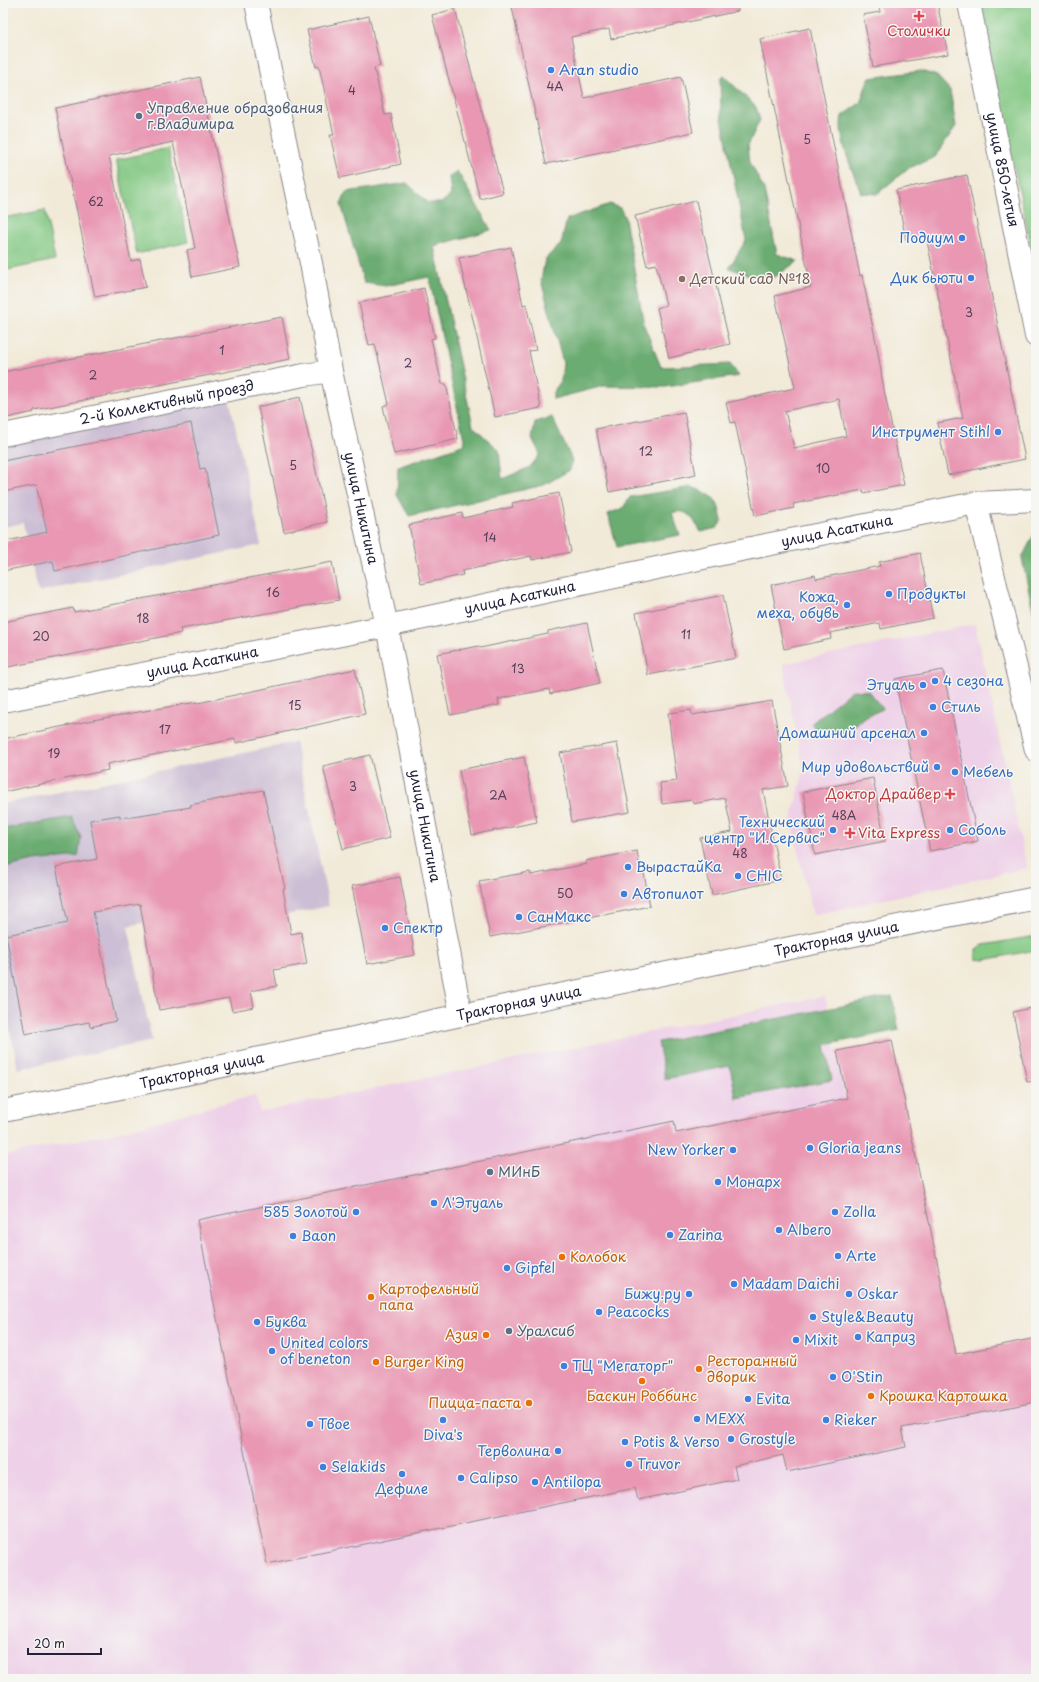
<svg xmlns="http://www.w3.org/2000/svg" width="1039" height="1682" font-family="'Playpen Sans',sans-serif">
	<rect width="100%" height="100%" fill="#f6f6f2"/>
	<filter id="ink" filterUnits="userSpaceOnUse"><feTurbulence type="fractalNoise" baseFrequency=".025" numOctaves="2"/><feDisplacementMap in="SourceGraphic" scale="8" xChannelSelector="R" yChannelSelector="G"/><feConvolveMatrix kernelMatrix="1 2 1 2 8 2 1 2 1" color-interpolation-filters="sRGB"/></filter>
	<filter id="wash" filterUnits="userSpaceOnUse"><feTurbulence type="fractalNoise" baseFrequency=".012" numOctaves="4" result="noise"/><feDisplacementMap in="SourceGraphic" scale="16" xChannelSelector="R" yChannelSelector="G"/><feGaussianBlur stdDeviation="0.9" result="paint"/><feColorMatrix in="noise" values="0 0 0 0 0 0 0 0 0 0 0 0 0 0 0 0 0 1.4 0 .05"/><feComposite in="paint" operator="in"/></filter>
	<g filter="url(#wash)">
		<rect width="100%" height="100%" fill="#f2ead8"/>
		<!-- built -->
		<g fill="#eed0e8">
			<path d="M975 624 1027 868 813 915 791 821 804 770 783 664Z"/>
			<path d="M825 996 913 1426 1036 1402V1679H3V1156L117 1132 255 1095 260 1112Z"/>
		</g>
		<!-- industrial -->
		<g fill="#ccbed4">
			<path d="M229 397 261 545 38 592 23 523 3 527V445Z"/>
			<path d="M295 742 329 906 228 927 223 906 128 926 152 1041 18 1069 3 997V804Z"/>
		</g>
		<!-- green -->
		<g fill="#83c883" stroke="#52755f">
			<path d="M979 3H1036V269Z"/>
			<path d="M168 148 188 242 137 254 116 160Z"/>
			<path d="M45 210 55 260 3 271V218Z"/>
			<path d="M1036 936V950L984 960 976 959V950L983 945Z"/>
		</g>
		<!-- forest -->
		<g fill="#6aac71" stroke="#466756">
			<path d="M921 71 937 76 950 90 956 126 935 157 907 169 877 194 861 193C853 171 837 139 842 116L860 103 869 78Z"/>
			<path d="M724 76 756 107 760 120 748 145 750 162 764 189 777 254 798 261 775 277H755L729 268 746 240 721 114 720 79Z"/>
			<path d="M457 171 491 230 434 246 473 426 499 450 502 479 530 467 540 454 532 438 535 422 552 417 572 460 570 470 544 485 409 516 397 495 398 467 465 444 429 277 386 286 364 283 341 204 346 192 407 183 428 203H441L451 195 449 177Z"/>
			<path d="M610 204 620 208 625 218 644 325 661 367 730 364 739 376 665 387 604 386 553 399V392L561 381 563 363 541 280 545 259 561 244 567 219Z"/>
			<path d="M692 487C714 496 717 496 722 521L717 528 701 532C694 521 688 507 672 513L680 535 617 547 608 514 623 508 630 497Z"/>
			<path d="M1036 533V625L1022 558 1034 534Z"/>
			<path d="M852 690 868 691 883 709 864 717 844 735 819 736 812 723Z"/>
			<path d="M72 817 81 838 78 856 34 861 3 868V829Z"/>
			<path d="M892 996 899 1030 825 1045 832 1080 736 1098 730 1066 665 1079 658 1042Z"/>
		</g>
		<g id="blocks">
			<!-- building -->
			<g fill="#e997b3" fill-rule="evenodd">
				<path d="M530 3H737L738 11 611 39 609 29 571 37 584 98 681 77 693 132 546 164 512 7Z"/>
				<path d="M878 3H937L948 54 873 67 863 15 880 12Z"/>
				<path d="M455 9 503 193 480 199 432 15Z"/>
				<path d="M369 16 380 66 374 68 385 115 391 114 401 164 340 178 330 135H334L319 66 316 67 307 30Z"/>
				<path d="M810 28 860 276 862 275 877 347 884 390 904 485 864 493 863 490 793 504 794 508 755 516 735 422 731 423 726 403 795 388 775 296 811 287 760 39ZM839 399 846 436 794 448 785 411Z"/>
				<path d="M200 77 240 267 192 277 187 250 195 248 173 142 109 156 131 261 140 259 146 287 95 297 55 108Z"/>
				<path d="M967 175 1025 459 948 475 937 423 963 418 926 236 906 240 896 190Z"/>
				<path d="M696 201 730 344 669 358 657 308 666 305 656 264 647 266 635 216Z"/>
				<path d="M511 247 523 305 526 304 536 350 529 351 541 408 495 417 459 258Z"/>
				<path d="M424 288 435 338 431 339 442 384H446L458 439 394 454 383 406 389 404 375 344 369 345 359 303Z"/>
				<path d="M282 317 290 359 34 410V412L3 419V372Z"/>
				<path d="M300 397 327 522 284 532 258 407Z"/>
				<path d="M684 412 696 475 609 492 596 429Z"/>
				<path d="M191 423 200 469 205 468 219 535 55 571 53 561 3 571V542L47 532 36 485 3 492V461Z"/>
				<path d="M559 493 571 552 532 560 531 556 462 571 463 575 421 584 409 525 462 513 463 518 513 507 512 503Z"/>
				<path d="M920 553 933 618 881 629 880 623 830 633 831 639 784 649 771 585 815 575 816 579 880 566 879 562Z"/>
				<path d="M332 562 339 600 180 629 181 633 3 668V622L73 608 74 612Z"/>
				<path d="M723 595 736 658 648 675 636 613Z"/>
				<path d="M587 623 600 683 550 694 549 689 498 699 499 705 450 715 437 654 479 646 480 648 548 634V631Z"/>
				<path d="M355 669 365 714 236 743 235 739 107 764 108 770 3 792V739L98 719 197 702 198 703Z"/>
				<path d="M943 670 978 841 930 851 895 679Z"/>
				<path d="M772 701 788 786 763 790 781 880 712 895 700 838 732 832 725 798 693 804 692 800 662 804 660 783 677 781 668 713 691 710 692 715Z"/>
				<path d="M617 743 630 812 572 822 560 753Z"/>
				<path d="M370 755 390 838 343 849 323 766Z"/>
				<path d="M524 757 537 822 472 835 459 770Z"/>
				<path d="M873 778 885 841 815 855 803 792Z"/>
				<path d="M263 790 285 889H283L291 934 301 932 307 964 274 970 277 986 251 991 254 1007 232 1011 229 998 159 1010 140 904 93 912 116 1021 90 1027 89 1022 25 1034 6 935 68 923 56 867 97 859 90 820 120 815V818L191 807 190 805Z"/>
				<path d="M637 851 641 874 644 873 650 906 490 937 479 881 530 872 531 875 587 864 586 861Z"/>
				<path d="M400 877 415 955 367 964 352 886Z"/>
				<path d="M1036 1007V1081L1027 1082 1013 1012Z"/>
				<path d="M892 1040 956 1354 1036 1338V1402L902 1428 906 1447 787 1472 783 1455 734 1466 737 1479 638 1500 635 1488 267 1564 197 1220 674 1121 676 1133 847 1098 837 1051Z"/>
			</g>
		</g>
	</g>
	<g filter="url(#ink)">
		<use href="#blocks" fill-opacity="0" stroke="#8a868a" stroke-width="1"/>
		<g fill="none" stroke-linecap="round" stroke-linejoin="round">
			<defs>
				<g id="minor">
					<path id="s1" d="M256 3 311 263 331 371 387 626 461 1015"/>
					<path id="s2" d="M969 3 1036 336"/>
					<path id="s3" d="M3 435 304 375 331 371"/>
					<path d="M976 503 1036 750"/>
					<path id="s4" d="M3 701 387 626 736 551 976 503 1036 500"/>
				</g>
				<g id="secondary">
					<path id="s5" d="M3 1111 111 1090 461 1015 1036 898"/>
				</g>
			</defs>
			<!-- minor casing -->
			<use href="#minor" stroke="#8a868a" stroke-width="24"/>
			<!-- secondary casing -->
			<use href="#secondary" stroke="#8a868a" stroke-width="24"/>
			<!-- minor -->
			<use href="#minor" stroke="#fff" stroke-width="22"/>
			<!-- secondary -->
			<use href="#secondary" stroke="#fff" stroke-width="22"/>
		</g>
	</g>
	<!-- markers -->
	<g fill="#e0444e" stroke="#f6f6f2" stroke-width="1.5">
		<path d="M917 10h4v4h4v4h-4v4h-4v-4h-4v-4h4z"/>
		<path d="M948 788h4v4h4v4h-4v4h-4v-4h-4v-4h4z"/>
		<path d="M848 827h4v4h4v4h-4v4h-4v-4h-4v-4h4z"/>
	</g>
	<g fill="#3f7fe0" stroke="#f6f6f2" stroke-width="1.5">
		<circle cx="551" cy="70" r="4"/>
		<circle cx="962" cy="238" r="4"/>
		<circle cx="971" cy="278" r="4"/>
		<circle cx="998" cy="432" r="4"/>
		<circle cx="889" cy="594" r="4"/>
		<circle cx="847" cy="605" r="4"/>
		<circle cx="935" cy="681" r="4"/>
		<circle cx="923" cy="685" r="4"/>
		<circle cx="933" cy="707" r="4"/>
		<circle cx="924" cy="733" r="4"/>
		<circle cx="937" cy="767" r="4"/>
		<circle cx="955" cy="772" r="4"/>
		<circle cx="833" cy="830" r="4"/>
		<circle cx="950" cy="830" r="4"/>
		<circle cx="628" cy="867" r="4"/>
		<circle cx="738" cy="876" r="4"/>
		<circle cx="624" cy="894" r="4"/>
		<circle cx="519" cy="917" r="4"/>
		<circle cx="385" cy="928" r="4"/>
		<circle cx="810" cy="1148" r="4"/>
		<circle cx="733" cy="1150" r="4"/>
		<circle cx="718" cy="1182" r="4"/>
		<circle cx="434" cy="1203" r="4"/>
		<circle cx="356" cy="1212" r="4"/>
		<circle cx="835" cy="1212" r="4"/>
		<circle cx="779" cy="1230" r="4"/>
		<circle cx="670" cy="1235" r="4"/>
		<circle cx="293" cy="1236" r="4"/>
		<circle cx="838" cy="1256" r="4"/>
		<circle cx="507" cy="1268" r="4"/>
		<circle cx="734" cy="1284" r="4"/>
		<circle cx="689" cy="1294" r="4"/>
		<circle cx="849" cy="1294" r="4"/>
		<circle cx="599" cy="1312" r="4"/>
		<circle cx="813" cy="1317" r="4"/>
		<circle cx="257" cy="1322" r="4"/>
		<circle cx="858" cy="1337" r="4"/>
		<circle cx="796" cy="1340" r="4"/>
		<circle cx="272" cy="1351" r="4"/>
		<circle cx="564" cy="1366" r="4"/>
		<circle cx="833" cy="1377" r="4"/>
		<circle cx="748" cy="1399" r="4"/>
		<circle cx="697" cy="1419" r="4"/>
		<circle cx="443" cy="1420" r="4"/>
		<circle cx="826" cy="1420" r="4"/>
		<circle cx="310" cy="1424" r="4"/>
		<circle cx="731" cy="1439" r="4"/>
		<circle cx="625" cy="1442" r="4"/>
		<circle cx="558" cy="1451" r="4"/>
		<circle cx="629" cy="1464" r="4"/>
		<circle cx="323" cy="1467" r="4"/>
		<circle cx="402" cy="1474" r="4"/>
		<circle cx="461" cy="1478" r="4"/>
		<circle cx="535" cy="1482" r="4"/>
	</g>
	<g fill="#5c6f8a" stroke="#f6f6f2" stroke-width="1.5">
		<circle cx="139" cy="116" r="4"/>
		<circle cx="490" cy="1172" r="4"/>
		<circle cx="509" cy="1331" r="4"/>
	</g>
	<circle fill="#8d6e63" stroke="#f6f6f2" stroke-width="1.5" cx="682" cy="279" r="4"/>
	<g fill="#e8710a" stroke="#f6f6f2" stroke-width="1.5">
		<circle cx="562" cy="1257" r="4"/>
		<circle cx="371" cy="1297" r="4"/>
		<circle cx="486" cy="1335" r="4"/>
		<circle cx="376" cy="1362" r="4"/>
		<circle cx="699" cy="1369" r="4"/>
		<circle cx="642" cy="1381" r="4"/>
		<circle cx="871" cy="1396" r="4"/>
		<circle cx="529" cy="1403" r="4"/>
	</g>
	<g text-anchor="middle" stroke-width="3" stroke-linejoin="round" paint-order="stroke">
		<!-- number labels -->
		<g font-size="12" fill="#543f59">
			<text x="555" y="91">4А</text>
			<text x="352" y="95">4</text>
			<text x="807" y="144">5</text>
			<text x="96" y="206">62</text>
			<text x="969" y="317">3</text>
			<text x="222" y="355">1</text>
			<text x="408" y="368">2</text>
			<text x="93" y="380">2</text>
			<text x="646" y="456">12</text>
			<text x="293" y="470">5</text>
			<text x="823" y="473">10</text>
			<text x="490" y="542">14</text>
			<text x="273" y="597">16</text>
			<text x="143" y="623">18</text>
			<text x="686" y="639">11</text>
			<text x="41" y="641">20</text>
			<text x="518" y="673">13</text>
			<text x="295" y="710">15</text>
			<text x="165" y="734">17</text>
			<text x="54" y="758">19</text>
			<text x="353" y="791">3</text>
			<text x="498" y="800">2А</text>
			<text x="844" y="820">48А</text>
			<text x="740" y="858">48</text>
			<text x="565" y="898">50</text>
		</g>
		<!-- health labels -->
		<g font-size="14" fill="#be3a42" stroke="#f6f6f2">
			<text x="919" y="36">Столички</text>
			<text x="941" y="799" text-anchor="end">Доктор Драйвер</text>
			<text x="858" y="838" text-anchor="start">Vita Express</text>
		</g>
		<!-- shop labels -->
		<g font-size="14" fill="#366cbe" stroke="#f6f6f2" text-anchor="start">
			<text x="559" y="75">Aran studio</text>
			<text x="954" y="243" text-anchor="end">Подиум</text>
			<text x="963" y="283" text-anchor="end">Дик бьюти</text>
			<text x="990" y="437" text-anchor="end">Инструмент Stihl</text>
			<text x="897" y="599">Продукты</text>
			<text x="839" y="602" text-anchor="end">Кожа,<tspan x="839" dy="16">меха, обувь</tspan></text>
			<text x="943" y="686">4 сезона</text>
			<text x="915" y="690" text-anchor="end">Этуаль</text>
			<text x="941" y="712">Стиль</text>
			<text x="916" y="738" text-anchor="end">Домашний арсенал</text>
			<text x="929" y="772" text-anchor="end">Мир удовольствий</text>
			<text x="963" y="777">Мебель</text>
			<text x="825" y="827" text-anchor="end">Технический<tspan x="825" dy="16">центр "И.Сервис"</tspan></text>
			<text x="958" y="835">Соболь</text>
			<text x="636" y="872">ВырастайКа</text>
			<text x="746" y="881">CHIC</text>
			<text x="632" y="899">Автопилот</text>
			<text x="527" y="922">СанМакс</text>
			<text x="393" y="933">Спектр</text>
			<text x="818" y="1153">Gloria jeans</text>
			<text x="725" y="1155" text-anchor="end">New Yorker</text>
			<text x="726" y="1187">Монарх</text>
			<text x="442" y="1208">Л'Этуаль</text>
			<text x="348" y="1217" text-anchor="end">585 Золотой</text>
			<text x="843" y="1217">Zolla</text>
			<text x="787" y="1235">Albero</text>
			<text x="678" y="1240">Zarina</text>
			<text x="301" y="1241">Baon</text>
			<text x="846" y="1261">Arte</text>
			<text x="515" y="1273">Gipfel</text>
			<text x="742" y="1289">Madam Daichi</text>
			<text x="681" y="1299" text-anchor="end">Бижу.ру</text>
			<text x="857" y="1299">Oskar</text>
			<text x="607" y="1317">Peacocks</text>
			<text x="821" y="1322">Style&amp;Beauty</text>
			<text x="265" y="1327">Буква</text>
			<text x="866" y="1342">Каприз</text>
			<text x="804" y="1345">Mixit</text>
			<text x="280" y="1348">United colors<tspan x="280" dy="16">of beneton</tspan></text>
			<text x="572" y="1371">ТЦ "Мегаторг"</text>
			<text x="841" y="1382">O'Stin</text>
			<text x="756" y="1404">Evita</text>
			<text x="705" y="1424">MEXX</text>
			<text x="834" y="1425">Rieker</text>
			<text x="318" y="1429">Твое</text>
			<text x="443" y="1440" text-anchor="middle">Diva's</text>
			<text x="739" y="1444">Grostyle</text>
			<text x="633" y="1447">Potis &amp; Verso</text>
			<text x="550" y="1456" text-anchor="end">Терволина</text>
			<text x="637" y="1469">Truvor</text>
			<text x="331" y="1472">Selakids</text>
			<text x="469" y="1483">Calipso</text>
			<text x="543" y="1487">Antilopa</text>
			<text x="402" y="1494" text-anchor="middle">Дефиле</text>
		</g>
		<!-- service labels -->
		<g font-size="14" fill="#4e5e75" stroke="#f6f6f2" text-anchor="start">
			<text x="147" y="113">Управление образования<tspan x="147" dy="16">г.Владимира</tspan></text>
			<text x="498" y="1177">МИнБ</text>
			<text x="517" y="1336">Уралсиб</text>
		</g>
		<!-- street labels -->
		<g font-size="14" fill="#22223b" stroke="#f6f6f2">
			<text dy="5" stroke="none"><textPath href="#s2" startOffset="170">улица 850-летия</textPath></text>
			<text dy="5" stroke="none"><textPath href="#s3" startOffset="167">2-й Коллективный проезд</textPath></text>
			<text dy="5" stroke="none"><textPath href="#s1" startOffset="516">улица Никитина</textPath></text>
			<text dy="5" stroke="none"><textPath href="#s4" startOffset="851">улица Асаткина</textPath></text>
			<text dy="5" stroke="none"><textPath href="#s4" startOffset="527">улица Асаткина</textPath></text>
			<text dy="5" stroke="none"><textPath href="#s4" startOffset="203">улица Асаткина</textPath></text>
			<text dy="5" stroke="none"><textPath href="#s1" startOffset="840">улица Никитина</textPath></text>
			<text dy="5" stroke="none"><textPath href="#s5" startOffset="851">Тракторная улица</textPath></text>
			<text dy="5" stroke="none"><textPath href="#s5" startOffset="527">Тракторная улица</textPath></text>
			<text dy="5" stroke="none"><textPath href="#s5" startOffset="203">Тракторная улица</textPath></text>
		</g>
		<!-- education labels -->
		<g font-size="14" fill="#785e54" stroke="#f6f6f2" text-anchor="start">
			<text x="690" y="284">Детский сад №18</text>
		</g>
		<!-- food labels -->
		<g font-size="14" fill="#c56008" stroke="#f6f6f2" text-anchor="start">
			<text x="570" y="1262">Колобок</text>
			<text x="379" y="1294">Картофельный<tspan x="379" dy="16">папа</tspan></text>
			<text x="478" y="1340" text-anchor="end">Азия</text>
			<text x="707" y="1366">Ресторанный<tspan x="707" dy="16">дворик</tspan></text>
			<text x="384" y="1367">Burger King</text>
			<text x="642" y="1401" text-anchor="middle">Баскин Роббинс</text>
			<text x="879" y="1401">Крошка Картошка</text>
			<text x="521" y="1408" text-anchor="end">Пицца-паста</text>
		</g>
	</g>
	<!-- margin -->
	<rect width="1039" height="1682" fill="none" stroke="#f6f6f2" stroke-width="16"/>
	<!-- scale -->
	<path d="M28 1648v6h73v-6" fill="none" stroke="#22223b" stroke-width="2"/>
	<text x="34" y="1648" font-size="12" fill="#22223b" stroke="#f6f6f2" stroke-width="3" paint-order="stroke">20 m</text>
</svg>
